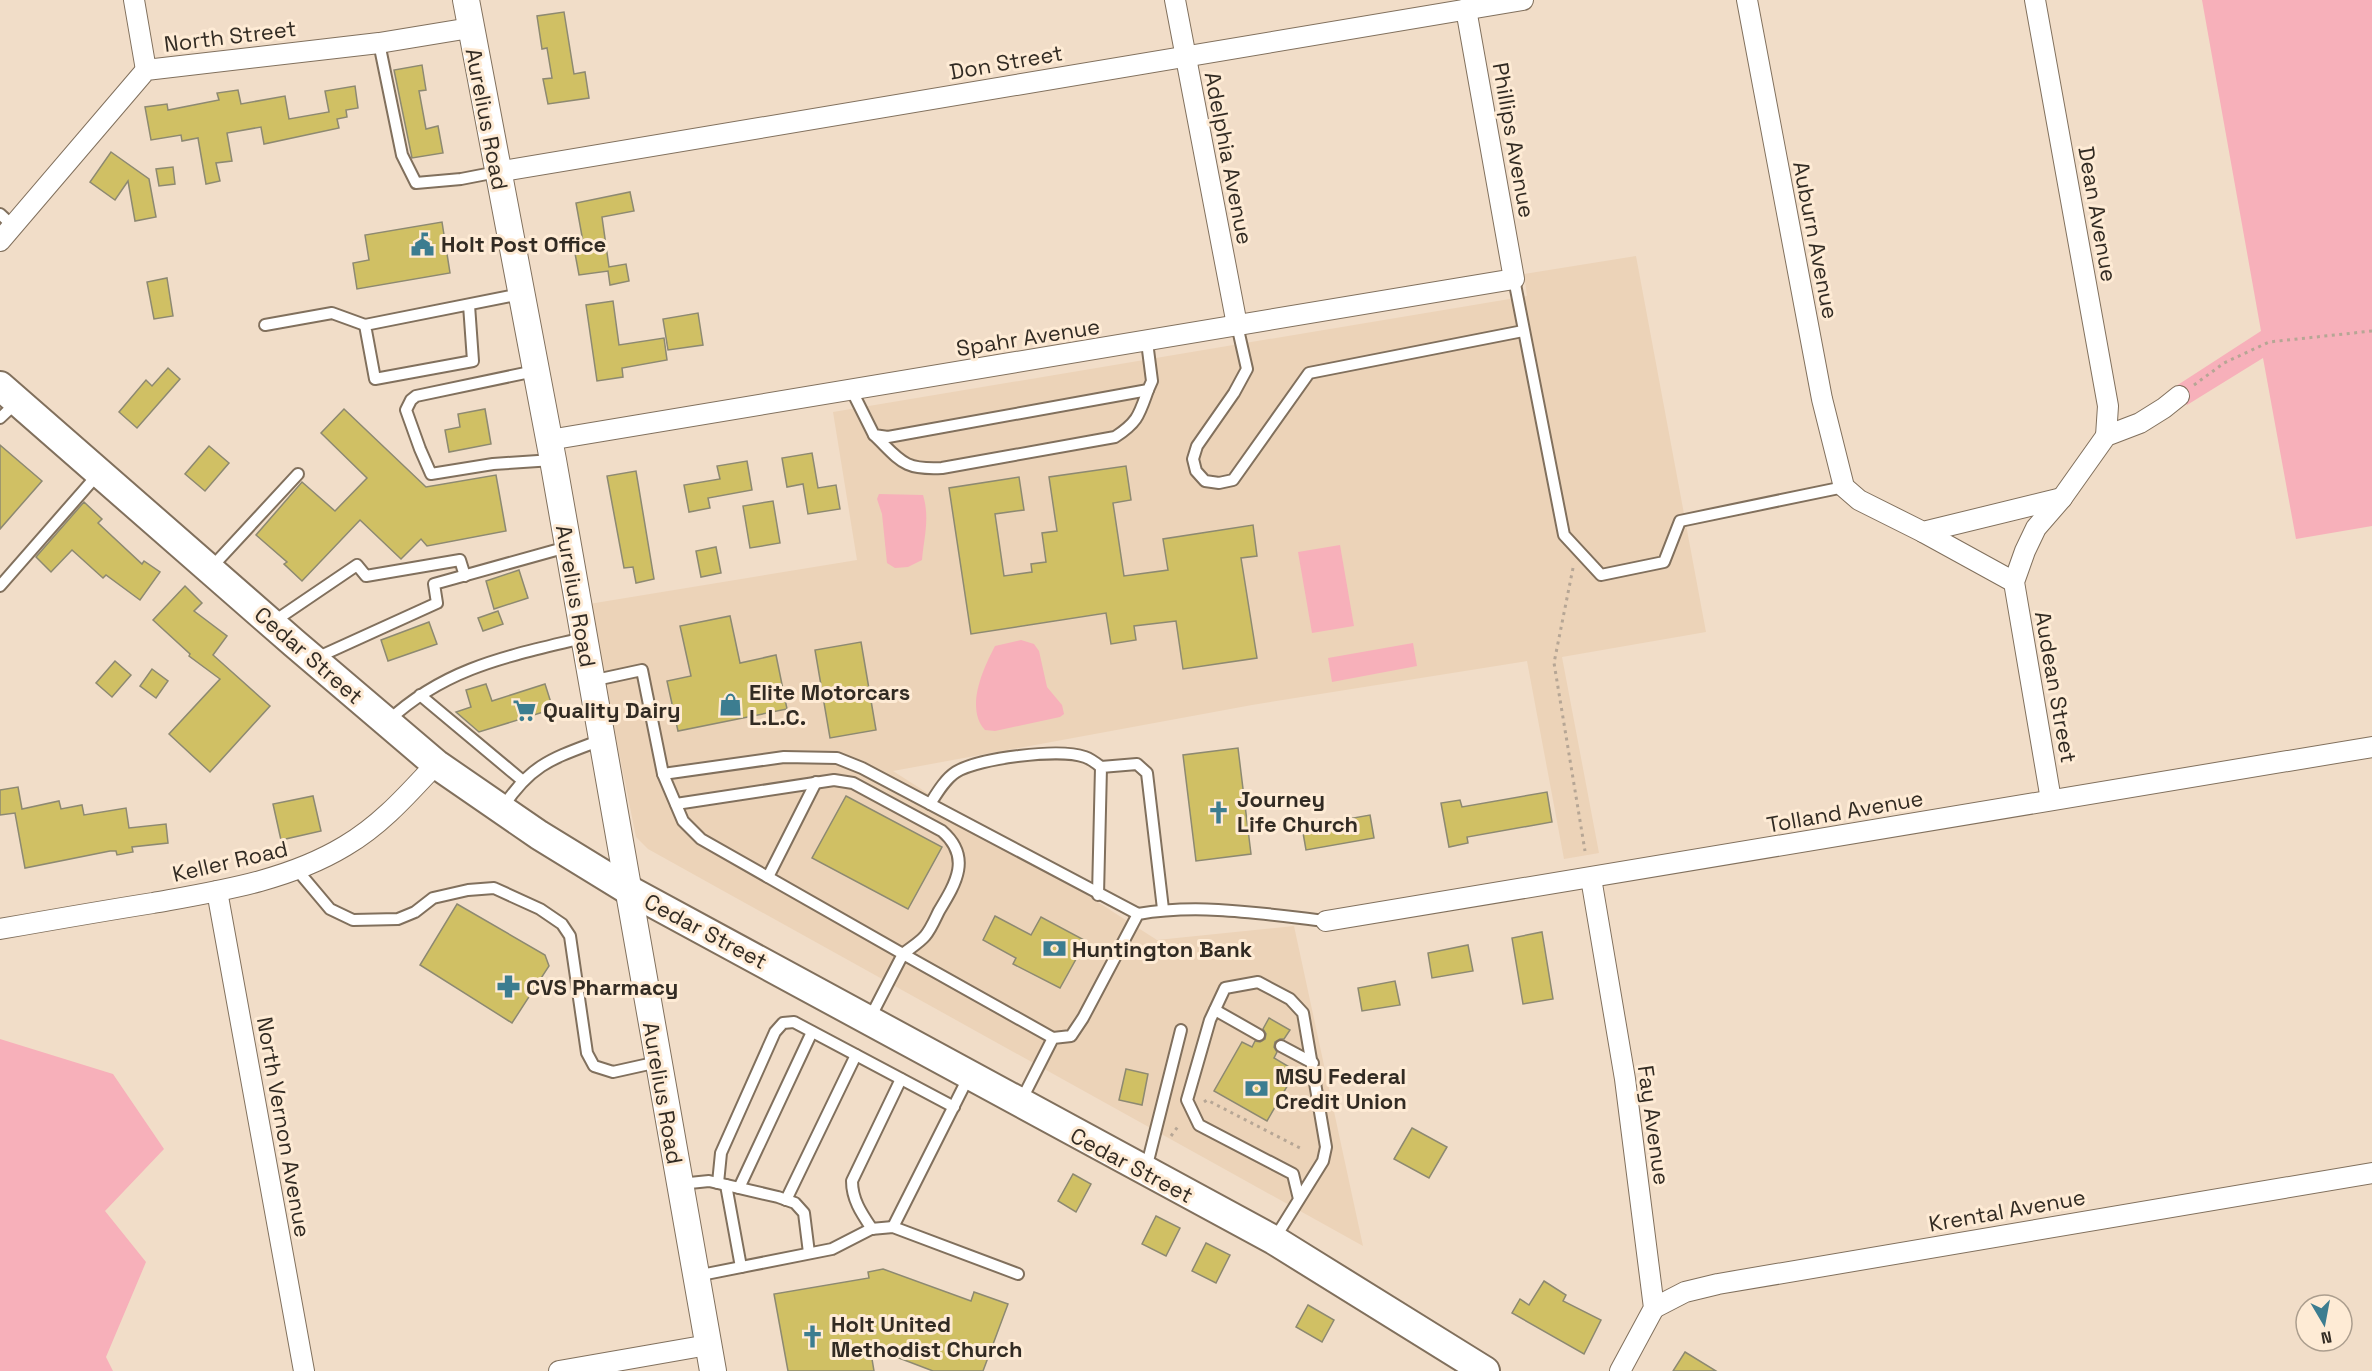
<svg xmlns="http://www.w3.org/2000/svg" width="2372" height="1371" font-family="'Space Grotesk',sans-serif">
	<rect width="100%" height="100%" fill="#f1ddc8"/>
	<!-- built -->
	<path fill="#ecd3b8" d="M1636 256 1706 632 1562 657 1599 853 1564 859 1527 661 1252 705 893 771 1157 940 1294 926 1363 1246 648 849 636 837 589 604 857 560 833 412 1527 296 1524 274Z"/>
	<!-- green -->
	<g fill="#f7b0ba">
		<path d="M2202 0H2372V526L2296 539 2263 358 2187 405 2173 388 2261 331Z"/>
		<path d="M879 494 923 495C930 518 924 537 922 560L908 567 895 568 887 563 882 514 877 499Z"/>
		<path d="M1340 545 1354 626 1312 633 1298 552Z"/>
		<path d="M1021 640 1034 644 1039 651 1047 687 1062 705 1064 714 1060 717 995 731 985 730C965 708 983 669 995 646Z"/>
		<path d="M1413 643 1417 666 1332 682 1328 658Z"/>
		<path d="M0 1039 113 1074 164 1149 105 1211 146 1262 106 1357 113 1371H0Z"/>
	</g>
	<!-- building -->
	<g fill="#d0c064" stroke="#8d8971" stroke-width="1.5">
		<path d="M564 12 574 74 585 72 589 98 548 104 543 79 552 78 547 48 542 49 537 16Z"/>
		<path d="M422 65 426 90 419 91 426 129 438 126 443 153 412 158 394 70Z"/>
		<path d="M355 86 358 108 346 110 347 117 337 119 339 128 264 144 261 127 227 133 232 161 216 163 220 181 206 184 198 138 182 141 181 135 151 140 145 107 167 104 168 110 219 100 217 93 238 90 241 104 285 96 289 119 329 112 325 91Z"/>
		<path d="M111 152 149 179 156 217 135 221 128 181 115 200 90 182Z"/>
		<path d="M173 167 175 184 159 186 156 169Z"/>
		<path d="M630 192 634 211 602 217 609 267 626 264 629 281 610 285 608 271 579 275 574 248 584 247 576 203Z"/>
		<path d="M442 222 450 273 357 289 353 263 369 260 365 235Z"/>
		<path d="M167 278 173 316 154 319 147 282Z"/>
		<path d="M613 301 619 345 664 338 667 360 622 368 623 377 597 381 586 305Z"/>
		<path d="M698 313 703 345 668 350 663 319Z"/>
		<path d="M168 368 180 379 137 428 119 412 146 380 152 386Z"/>
		<path d="M344 409 426 487 496 475 506 531 427 546 421 539 401 559 360 520 302 581 284 564 287 562 256 535 302 482 335 511 367 478 321 433Z"/>
		<path d="M485 409 491 444 449 452 445 430 460 427 458 414Z"/>
		<path d="M0 445 42 481 0 529Z"/>
		<path d="M209 446 229 463 205 491 185 474Z"/>
		<path d="M812 453 818 488 836 485 840 509 808 514 803 484 787 487 782 458Z"/>
		<path d="M747 461 752 490 708 498 710 508 689 512 684 485 720 479 717 466Z"/>
		<path d="M1126 466 1131 500 1113 503 1124 576 1168 570 1163 539 1253 525 1257 556 1241 558 1257 658 1183 669 1176 621 1134 626 1136 640 1111 644 1106 613 971 634 949 488 1019 477 1024 510 995 514 1004 576 1032 572 1031 564 1046 562 1042 533 1057 531 1049 477Z"/>
		<path d="M636 471 654 579 636 583 633 567 624 568 607 476Z"/>
		<path d="M773 501 780 543 750 548 743 506Z"/>
		<path d="M84 502 102 519 98 523 142 564 144 561 160 572 140 600 106 575 103 578 72 550 51 572 36 557Z"/>
		<path d="M716 547 721 573 701 577 696 551Z"/>
		<path d="M519 570 528 598 494 609 486 581Z"/>
		<path d="M185 586 202 603 194 611 227 636 213 655 270 706 210 772 169 734 220 679 189 656 190 654 153 620Z"/>
		<path d="M498 611 503 624 483 631 478 618Z"/>
		<path d="M730 616 740 663 776 655 787 709 678 731 667 681 691 676 680 626Z"/>
		<path d="M429 622 437 644 388 661 381 640Z"/>
		<path d="M861 642 876 730 830 738 815 650Z"/>
		<path d="M115 661 131 675 112 697 96 683Z"/>
		<path d="M152 669 168 681 156 698 140 686Z"/>
		<path d="M486 684 492 701 545 684 553 709 479 732 456 712 471 707 466 690Z"/>
		<path d="M1238 748 1251 854 1196 861 1183 755Z"/>
		<path d="M18 787 22 809 59 801 61 809 82 805 84 815 126 808 129 828 166 824 168 843 132 847 133 852 117 855 116 851H110L25 868 15 813 0 815V790Z"/>
		<path d="M1547 792 1552 822 1467 837 1468 843 1449 847 1441 803 1460 800 1462 807Z"/>
		<path d="M313 796 321 831 281 840 273 804Z"/>
		<path d="M846 796 942 847 908 909 812 858Z"/>
		<path d="M1370 815 1374 838 1306 850 1302 827Z"/>
		<path d="M457 904 545 955 549 966 512 1023 420 965Z"/>
		<path d="M995 916 1031 935 1041 917 1086 941 1060 988 1013 964 1016 958 983 940Z"/>
		<path d="M1542 932 1553 999 1523 1004 1512 938Z"/>
		<path d="M1468 945 1473 971 1432 978 1428 953Z"/>
		<path d="M1395 981 1400 1005 1362 1011 1358 988Z"/>
		<path d="M1269 1018 1290 1030 1284 1039H1280L1275 1042 1274 1047 1277 1052 1274 1058 1296 1071 1267 1121 1214 1091 1242 1042 1252 1047 1255 1041 1260 1042 1265 1039 1266 1034 1263 1029Z"/>
		<path d="M1126 1069 1148 1074 1142 1105 1119 1100Z"/>
		<path d="M1412 1128 1447 1147 1429 1178 1394 1159Z"/>
		<path d="M1073 1174 1091 1184 1076 1212 1058 1201Z"/>
		<path d="M1156 1216 1180 1228 1166 1256 1142 1244Z"/>
		<path d="M1206 1243 1230 1255 1216 1283 1192 1271Z"/>
		<path d="M883 1269 971 1301 974 1292 1008 1304 983 1371H933L870 1347 874 1371H788L774 1294 869 1278 868 1272Z"/>
		<path d="M1544 1281 1566 1295 1563 1301 1601 1320 1584 1354 1512 1313 1520 1299 1529 1305Z"/>
		<path d="M1308 1305 1334 1320 1322 1342 1296 1327Z"/>
		<path d="M1685 1352 1716 1371H1673Z"/>
	</g>
	<g fill="none" stroke-linecap="round" stroke-linejoin="round">
		<defs>
			<g id="service">
				<path d="M379 43 402 155 416 183 461 179 497 172"/>
				<path d="M0 214 13 226"/>
				<path d="M1514 279 1564 535 1601 575 1664 562 1680 521 1844 487"/>
				<path d="M469 305 473 361 375 379 365 325 521 294"/>
				<path d="M265 325 332 313 365 325"/>
				<path d="M1237 325 1247 369 1234 393 1197 446 1193 459 1196 471 1205 481 1219 483 1233 480 1309 373 1523 331"/>
				<path d="M535 371 416 396 411 400 406 410 420 449 431 474 493 464 553 460"/>
				<path d="M851 389 874 435 888 437 1148 390 1152 381 1147 342"/>
				<path d="M0 418 17 402"/>
				<path d="M874 435C901 461 903 470 942 468L1115 437C1138 422 1139 415 1148 390"/>
				<path d="M210 569 298 474"/>
				<path d="M0 586 99 473"/>
				<path d="M273 622 357 565 366 576 460 560 465 576"/>
				<path d="M316 658 437 603 434 584 567 547"/>
				<path d="M591 681 642 670 663 774 784 757 837 758 862 768 1138 914"/>
				<path d="M420 695 523 781"/>
				<path d="M388 721C446 667 509 656 583 638"/>
				<path d="M663 774 683 821 701 839 903 954 869 1020"/>
				<path d="M676 804 834 780 853 783 942 831C972 857 956 883 939 911 935 919 931 929 925 936 919 943 910 948 903 954L1053 1038"/>
				<path d="M930 804C937 793 945 779 956 772 979 758 1059 748 1085 757 1091 759 1096 763 1101 767"/>
				<path d="M503 807C532 763 554 758 601 740"/>
				<path d="M298 871 330 909 353 920 398 919 415 912 433 898 468 890 494 888 540 909 562 924 570 936 587 1053 594 1066 613 1072 658 1062"/>
				<path d="M768 877 816 782"/>
				<path d="M1098 895 1101 767 1137 764 1147 773 1163 909"/>
				<path d="M1215 1010 1259 1035"/>
				<path d="M1281 1046 1313 1063"/>
				<path d="M1021 1101 1053 1038 1071 1036 1083 1018 1138 914C1200 903 1264 914 1326 921"/>
				<path d="M1146 1169 1181 1030"/>
				<path d="M718 1183 721 1153 775 1032 783 1023 794 1022 954 1107"/>
				<path d="M680 1184 709 1181 778 1197 795 1203 804 1213 809 1253"/>
				<path d="M726 1185 741 1267"/>
				<path d="M739 1188 812 1032"/>
				<path d="M786 1200 856 1055"/>
				<path d="M893 1227 969 1076"/>
				<path d="M872 1229C862 1214 852 1200 852 1181L901 1079"/>
				<path d="M1275 1238 1323 1161 1326 1147 1303 1013 1290 999 1258 982 1225 988 1210 1020 1187 1100 1199 1125 1293 1174 1299 1199"/>
				<path d="M696 1276 832 1249 871 1229 893 1227 1018 1274"/>
			</g>
			<g id="minor">
				<path d="M134 0 146 70"/>
				<path d="M1175 0 1237 325"/>
				<path d="M1747 0 1822 399 1844 487 1859 500 1923 532 2062 498"/>
				<path d="M2035 0 2108 406 2106 436"/>
				<path d="M497 172 1523 0"/>
				<path d="M0 241 146 70 379 43 470 28"/>
				<path d="M549 440 1514 279 1466 9"/>
				<path d="M1923 532 2014 582"/>
				<path d="M2051 800 2014 582 2025 551 2036 528 2062 498 2106 436 2140 423 2164 408 2179 396"/>
				<path d="M1591 878 1625 1079 1654 1308 1620 1371"/>
				<path d="M217 891 304 1371"/>
				<path d="M1326 921 2372 747"/>
				<path d="M0 929C51 920 102 911 153 903 219 891 287 881 345 846 381 825 408 794 436 764"/>
				<path d="M1654 1308 1685 1292 1718 1284 2372 1173"/>
				<path d="M559 1371 708 1345"/>
			</g>
			<path id="tertiary" d="M466 0 553 460 713 1371"/>
			<path id="secondary" d="M0 386 294 643 436 764 539 835 627 889 1274 1240 1485 1371"/>
		</defs>
		<!-- service casing -->
		<use href="#service" stroke="#81705d" stroke-width="14"/>
		<!-- minor casing -->
		<use href="#minor" stroke="#81705d" stroke-width="22"/>
		<!-- tertiary casing -->
		<use href="#tertiary" stroke="#81705d" stroke-width="28"/>
		<!-- secondary casing -->
		<use href="#secondary" stroke="#81705d" stroke-width="32"/>
		<!-- path -->
		<g stroke="#b6a695" stroke-width="3" stroke-dasharray="3 4.5" stroke-linecap="butt">
			<path d="M2194 385 2224 363 2269 342 2372 331"/>
			<path d="M1573 568 1554 663 1585 851"/>
			<path d="M1204 1102 1207 1100 1300 1148"/>
			<path d="M1171 1136 1179 1125"/>
		</g>
		<!-- service -->
		<use href="#service" stroke="#fff" stroke-width="10"/>
		<!-- minor -->
		<use href="#minor" stroke="#fff" stroke-width="20"/>
		<!-- tertiary -->
		<use href="#tertiary" stroke="#fff" stroke-width="26"/>
		<!-- secondary -->
		<use href="#secondary" stroke="#fff" stroke-width="28"/>
	</g>
	<!-- icons -->
	<defs>
		<symbol id="civic-bare" viewBox="-9 -9 18 18"><path d="M-.6-6.5H3V-4.5H.6V-3L4-1V1h2V6H-6V1h2V-1L-.6-3ZM-1.2 2.5V6h2.4V2.5Z" fill="#3c7d90" stroke="#feebd5" stroke-width="2.5" paint-order="stroke"/></symbol>
		<symbol id="shop-bare" viewBox="-9 -9 18 18"><path d="M-5-2.5h2.3a2.7 3.5 0 0 1 5.4 0H5L5.5 6h-11ZM-1.5-2.5h3a1.5 2.3 0 0 0-3 0Z" fill="#3c7d90" stroke="#feebd5" stroke-width="2.5" paint-order="stroke"/></symbol>
		<symbol id="supermarket-bare" viewBox="-9 -9 18 18"><path d="M-6-5.5h2.5l.6 2H6L4.5 2H-2.5L-4.4-4H-6ZM-1.5 3.2a1.3 1.3 0 1 0 .1 0ZM3 3.2a1.3 1.3 0 1 0 .1 0Z" fill="#3c7d90" stroke="#feebd5" stroke-width="2.5" paint-order="stroke"/></symbol>
		<symbol id="church-bare" viewBox="-9 -9 18 18"><path d="M-1.2-6h2.4v3.5h3.3v2.4h-3.3V6h-2.4V-.1h-3.3v-2.4h3.3Z" fill="#3c7d90" stroke="#feebd5" stroke-width="2.5" paint-order="stroke"/></symbol>
		<symbol id="bank-bare" viewBox="-9 -9 18 18"><path d="M-6-4H6V4H-6ZM0-2.3a2.3 2.3 0 1 0 0 4.6a2.3 2.3 0 1 0 0-4.6Z" fill="#3c7d90" stroke="#feebd5" stroke-width="2.5" paint-order="stroke"/></symbol>
		<symbol id="pharmacy-bare" viewBox="-9 -9 18 18"><path d="M-2-6h4v4h4v4h-4v4h-4v-4h-4v-4h4Z" fill="#3c7d90" stroke="#feebd5" stroke-width="2.5" paint-order="stroke"/></symbol>
	</defs>
	<g fill-rule="evenodd">
		<use href="#civic-bare" x="406" y="228" width="33" height="33"/>
		<use href="#shop-bare" x="714" y="688" width="33" height="33"/>
		<use href="#supermarket-bare" x="508" y="694" width="33" height="33"/>
		<use href="#church-bare" x="1202" y="796" width="33" height="33"/>
		<use href="#bank-bare" x="1038" y="932" width="33" height="33"/>
		<use href="#pharmacy-bare" x="492" y="970" width="33" height="33"/>
		<use href="#bank-bare" x="1240" y="1072" width="33" height="33"/>
		<use href="#church-bare" x="796" y="1320" width="33" height="33"/>
	</g>
	<g text-anchor="middle" stroke-width="6" stroke-linejoin="round" paint-order="stroke">
		<!-- street labels -->
		<g font-size="22" fill="#322b23" stroke="#feebd5">
			<text transform="translate(230 36) rotate(-7)" y="8">North Street</text>
			<text transform="translate(1006 62) rotate(-10)" y="8">Don Street</text>
			<text transform="translate(487 119) rotate(79)" y="8">Aurelius Road</text>
			<text transform="translate(1514 140) rotate(80)" y="8">Phillips Avenue</text>
			<text transform="translate(1229 158) rotate(79)" y="8">Adelphia Avenue</text>
			<text transform="translate(2098 214) rotate(80)" y="8">Dean Avenue</text>
			<text transform="translate(1816 240) rotate(79)" y="8">Auburn Avenue</text>
			<text transform="translate(1028 337) rotate(-9)" y="8">Spahr Avenue</text>
			<text transform="translate(576 596) rotate(80)" y="8">Aurelius Road</text>
			<text transform="translate(309 655) rotate(41)" y="8">Cedar Street</text>
			<text transform="translate(2056 687) rotate(80)" y="8">Audean Street</text>
			<text transform="translate(1845 811) rotate(-10)" y="8">Tolland Avenue</text>
			<text transform="translate(230 861) rotate(-13)" y="8">Keller Road</text>
			<text transform="translate(706 931) rotate(28)" y="8">Cedar Street</text>
			<text transform="translate(663 1093) rotate(80)" y="8">Aurelius Road</text>
			<text transform="translate(1654 1125) rotate(82)" y="8">Fay Avenue</text>
			<text transform="translate(284 1127) rotate(80)" y="8">North Vernon Avenue</text>
			<text transform="translate(1132 1165) rotate(28)" y="8">Cedar Street</text>
			<text transform="translate(2007 1210) rotate(-10)" y="8">Krental Avenue</text>
		</g>
		<!-- poi labels -->
		<g font-size="22" font-weight="bold" fill="#322b23" stroke="#feebd5" text-anchor="start">
			<text x="441" y="252">Holt Post Office</text>
			<text x="749" y="700">Elite Motorcars<tspan x="749" dy="25">L.L.C.</tspan></text>
			<text x="543" y="718">Quality Dairy</text>
			<text x="1237" y="807">Journey<tspan x="1237" dy="25">Life Church</tspan></text>
			<text x="1072" y="957">Huntington Bank</text>
			<text x="526" y="995">CVS Pharmacy</text>
			<text x="1275" y="1084">MSU Federal<tspan x="1275" dy="25">Credit Union</tspan></text>
			<text x="831" y="1332">Holt United<tspan x="831" dy="25">Methodist Church</tspan></text>
		</g>
	</g>
	<!-- north arrow -->
	<g transform="translate(2324 1323) rotate(170)"><circle r="28" fill="#feebd5" stroke="#ac9e8e" stroke-width="1.5"/>
	<path d="M0-4.5L10 22L0 15L-10 22Z" fill="#3c7d90"/>
	<text y="-9" font-size="16" font-weight="bold" text-anchor="middle" fill="#322b23">N</text>
	</g>
</svg>
